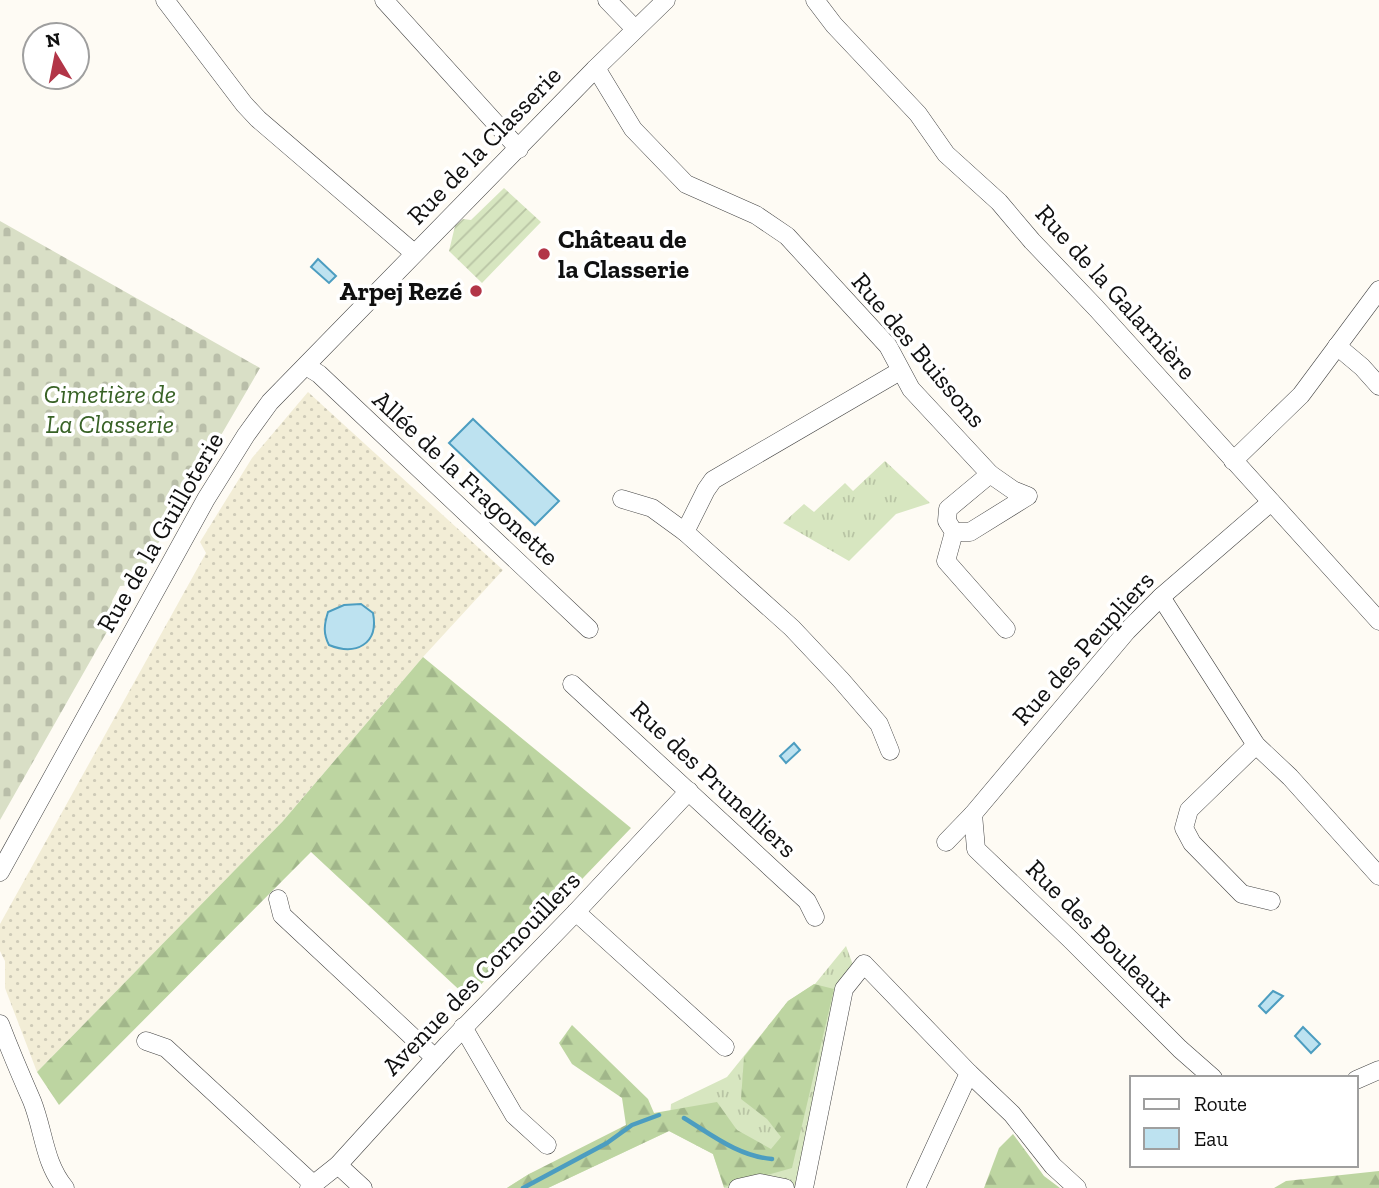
<svg xmlns="http://www.w3.org/2000/svg" width="1379" height="1188" font-family="'Zilla Slab',serif">
	<defs>
		<pattern id="farmland-dots" width="8" height="8" patternUnits="userSpaceOnUse" patternTransform="scale(1.75)"><rect width="8" height="8" fill="#f2edd6"/><path d="M2 2h.1M6 6h.1" fill="none" stroke="#cecab7" stroke-width="1.8" stroke-linecap="round"/></pattern>
		<pattern id="grass-tufts" width="24" height="20" patternUnits="userSpaceOnUse" patternTransform="scale(1.75)"><rect width="24" height="20" fill="#d7e6c0"/><path d="M3 7l-1-3M5 7V3M7 7l1-3M15 17l-1-3M17 17v-4M19 17l1-3" fill="none" stroke="#b8c4a4"/></pattern>
		<pattern id="forest-firs" width="22" height="20" patternUnits="userSpaceOnUse" patternTransform="scale(1.75)"><rect width="22" height="20" fill="#bdd5a1"/><path d="M5 1l3.5 6h-7zM16 11l3.5 6h-7z" fill="#a1b68a"/></pattern>
		<pattern id="cemetery-stones" width="16" height="16" patternUnits="userSpaceOnUse" patternTransform="scale(1.75)"><rect width="16" height="16" fill="#d9dfc6"/><path d="M2 7V4a2 2 0 0 1 4 0v3zM10 15v-3a2 2 0 0 1 4 0v3z" fill="#b9bea9"/></pattern>
		<pattern id="garden-furrows" width="10" height="10" patternUnits="userSpaceOnUse" patternTransform="scale(1.75)"><rect width="10" height="10" fill="#d7e6c0"/><path d="M-1 1l2-2M0 10L10 0M9 11l2-2" fill="none" stroke="#b8c4a4"/></pattern>
	</defs>
	<rect width="100%" height="100%" fill="#fefbf4"/>
	<!-- farmland -->
	<path fill="url(#farmland-dots)" d="M308 392 503 570 423 657 283 821 37 1072 5 988V961L0 951V924L206 553 200 542 252 458Z"/>
	<!-- grass -->
	<g fill="url(#grass-tufts)">
		<path d="M885 461 930 503 896 514 849 561 783 523 804 504 814 512 845 483 853 491Z"/>
		<path d="M846 946 853 965 797 1188H724L713 1154 669 1131 548 1188H507L529 1174 669 1130 671 1104 727 1077 788 1001 815 984Z"/>
	</g>
	<!-- forest -->
	<g fill="url(#forest-firs)">
		<path d="M423 657 631 828 468 998 311 852 59 1105 37 1072 283 821Z"/>
		<path d="M814 984 834 989 792 1168 724 1187 713 1154 669 1131 548 1188H507L529 1174 626 1125 622 1098 572 1064 559 1043 572 1025 648 1099 654 1113 717 1102 737 1130 771 1149 781 1137 767 1119 741 1099 744 1057 788 1001Z"/>
		<path d="M1013 1134 1044 1176 1060 1188H984L999 1148Z"/>
		<path d="M1379 1171V1188H1274L1286 1181Z"/>
	</g>
	<!-- cemetery -->
	<path fill="url(#cemetery-stones)" d="M0 221 260 368 134 585 120 586 112 601 117 614 0 820Z"/>
	<!-- garden -->
	<path fill="url(#garden-furrows)" d="M504 188 541 222 482 283 449 251 455 226 463 219 471 220Z"/>
	<!-- water -->
	<g fill="#bde2f0" stroke="#4c9dc0" stroke-width="2">
		<path d="M318 259 336 276 329 283 311 267Z"/>
		<path d="M473 419 559 501 535 525 449 443Z"/>
		<path d="M361 604 373 613C379 644 356 656 329 645 323 633 324 625 328 612L344 605Z"/>
		<path d="M794 743 800 750 786 763 780 756Z"/>
		<path d="M1273 991 1283 996 1266 1013 1259 1006Z"/>
		<path d="M1303 1027 1320 1044 1311 1053 1295 1036Z"/>
	</g>
	<g fill="none" stroke-linecap="round" stroke-linejoin="round">
		<!-- stream -->
		<g stroke="#4c9dc0" stroke-width="4.5">
			<path d="M684 1118C712 1135 738 1156 772 1159"/>
			<path d="M523 1188 607 1143 632 1125 659 1115"/>
		</g>
		<defs>
			<g id="street">
				<path d="M165 0 244 104 258 119 414 253"/>
				<path d="M384 0 519 149"/>
				<path d="M607 0 635 29"/>
				<path d="M815 0 834 25 918 114 946 154 999 202 1032 241 1096 308 1379 621"/>
				<path d="M596 68 633 129 686 184 756 215 787 236 888 346 911 389 990 474 948 509 947 521 954 532 946 561 1006 629"/>
				<path d="M1337 346 1362 367 1379 386"/>
				<path d="M306 366 319 374 589 629"/>
				<path d="M1233 461 1301 395 1379 290"/>
				<path d="M622 499 652 508 685 532"/>
				<path d="M954 532H970L1028 496 1013 490 990 474"/>
				<path d="M1161 597 1256 745 1290 777 1379 876"/>
				<path d="M572 684 807 901 815 917"/>
				<path d="M1256 745 1189 810 1184 828 1192 843 1242 894 1271 901"/>
				<path d="M890 751 879 724 841 680 792 628 685 532 706 490 713 480 900 371"/>
				<path d="M973 814 976 849 1071 940 1180 1049 1213 1078"/>
				<path d="M946 842 973 814 1127 631 1161 597 1271 502"/>
				<path d="M0 872 206 499 246 435 270 402 596 68 666 0"/>
				<path d="M278 899 282 915 435 1058"/>
				<path d="M576 912 725 1047"/>
				<path d="M0 1024C10 1050 21 1076 32 1101 44 1131 44 1163 65 1188"/>
				<path d="M463 1027 514 1115 547 1145"/>
				<path d="M146 1041 166 1048 313 1184"/>
				<path d="M969 1073 1012 1114 1053 1166 1077 1188"/>
				<path d="M1356 1080 1379 1070"/>
				<path d="M338 1165 363 1188"/>
				<path d="M309 1188 338 1165 448 1044 576 912 689 791"/>
				<path d="M738 1188 760 1183 785 1188"/>
				<path d="M804 1188 844 989 864 964 969 1073 916 1188"/>
			</g>
		</defs>
		<!-- street casing -->
		<use href="#street" stroke="#434343" stroke-width="19"/>
		<!-- street -->
		<use href="#street" stroke="#fff" stroke-width="18"/>
	</g>
	<!-- markers -->
	<g fill="#b23547" stroke="#fff" stroke-width="2.5">
		<circle cx="544" cy="254" r="7"/>
		<circle cx="476" cy="291" r="7"/>
	</g>
	<g text-anchor="middle" stroke-width="7" stroke-linejoin="round" paint-order="stroke">
		<!-- street labels -->
		<g font-size="26" fill="#101010" stroke="#fff">
			<text transform="translate(484 145) rotate(-46)" y="9">Rue de la Classerie</text>
			<text transform="translate(1116 292) rotate(48)" y="9">Rue de la Galarnière</text>
			<text transform="translate(919 350) rotate(50)" y="9">Rue des Buissons</text>
			<text transform="translate(466 478) rotate(43)" y="9">Allée de la Fragonette</text>
			<text transform="translate(160 532) rotate(-60)" y="9">Rue de la Guilloterie</text>
			<text transform="translate(1083 648) rotate(-48)" y="9">Rue des Peupliers</text>
			<text transform="translate(714 779) rotate(43)" y="9">Rue des Prunelliers</text>
			<text transform="translate(1100 933) rotate(45)" y="9">Rue des Bouleaux</text>
			<text transform="translate(481 973) rotate(-46)" y="9">Avenue des Cornouillers</text>
		</g>
		<!-- poi labels -->
		<g font-size="26" font-weight="bold" fill="#101010" stroke="#fff" text-anchor="start">
			<text x="558" y="248">Château de<tspan x="558" dy="30">la Classerie</tspan></text>
			<text x="462" y="300" text-anchor="end">Arpej Rezé</text>
		</g>
		<!-- park labels -->
		<g font-size="26" font-style="italic" fill="#386226" stroke="#fff">
			<text x="110" y="403">Cimetière de<tspan x="110" dy="30">La Classerie</tspan></text>
		</g>
	</g>
	<!-- legend -->
	<rect x="1130" y="1076" width="228" height="91" fill="#ffffff" stroke="#9f9f9f" stroke-width="2"/>
	<rect x="1144" y="1099" width="35" height="10" fill="#ffffff" stroke="#9f9f9f" stroke-width="2"/>
	<text x="1194" y="1111" font-size="21" fill="#101010">Route</text>
	<rect x="1144" y="1128" width="35" height="21" fill="#bde2f0" stroke="#9f9f9f" stroke-width="2"/>
	<text x="1194" y="1146" font-size="21" fill="#101010">Eau</text>
	<!-- north arrow -->
	<g transform="translate(56 56) rotate(350)"><circle r="33" fill="#ffffff" stroke="#9f9f9f" stroke-width="2"/>
	<path d="M0-5L12 26L0 18L-12 26Z" fill="#b23547"/>
	<text y="-10" font-size="19" font-weight="bold" text-anchor="middle" fill="#101010">N</text>
	</g>
</svg>
